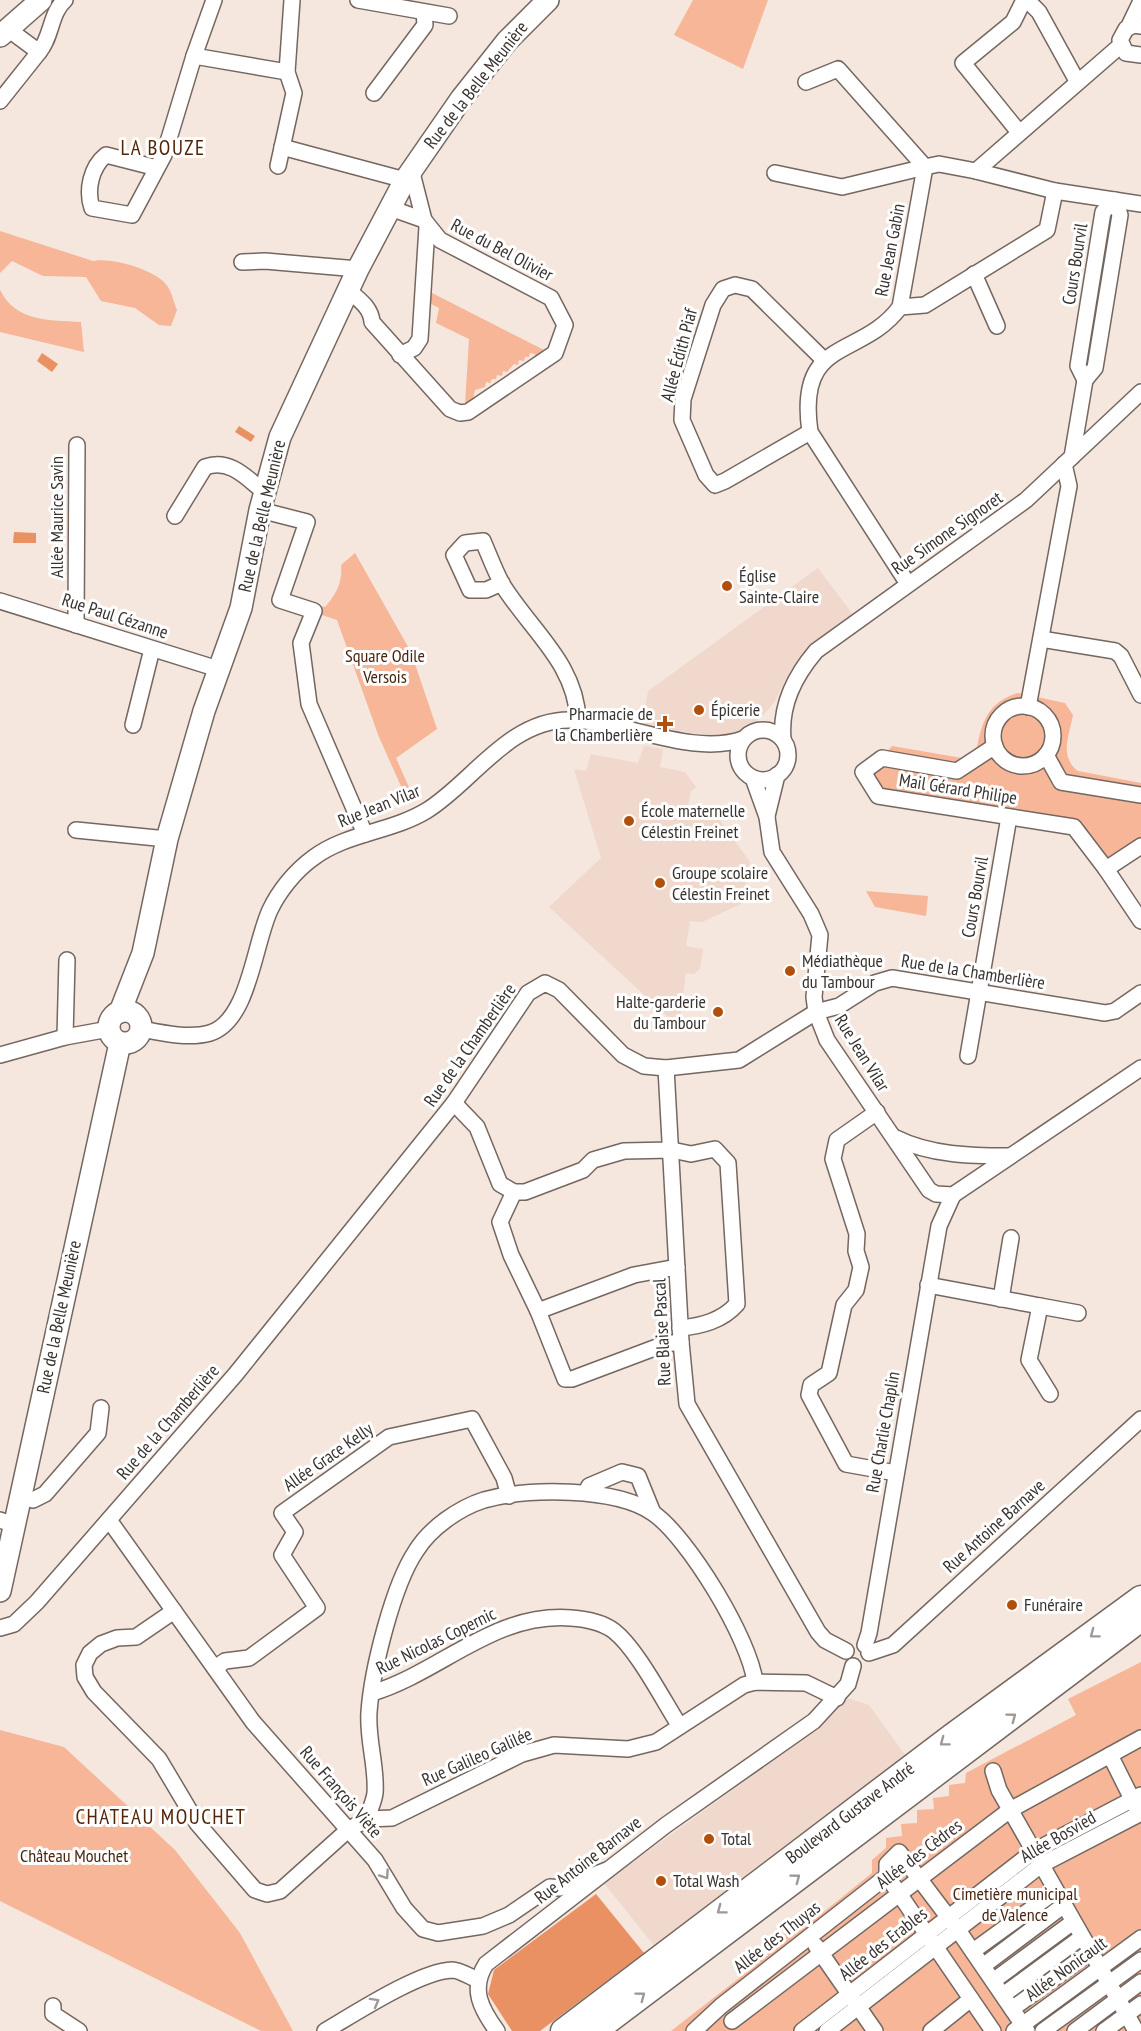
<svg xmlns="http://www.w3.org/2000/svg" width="1141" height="2031" font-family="'PT Sans Narrow',sans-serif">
	<rect width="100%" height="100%" fill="#f5e6de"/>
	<!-- built -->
	<g fill="#f0d8cd">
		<path d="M818 568 854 616 807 653 790 671 774 703 761 717 749 727 721 738 642 725 648 691Z"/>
		<path d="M644 746 663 749 660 767 685 772 696 787 691 791 687 811 693 812 699 808 706 809 709 805 750 862 741 904 702 922 690 921 686 946 703 949 700 969 694 974 686 973 679 1027 549 907 601 858 574 769 586 771 591 754 638 763Z"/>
		<path d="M847 1698 869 1705 908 1759 656 1948 604 1883 817 1729Z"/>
	</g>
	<!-- green -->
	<g fill="#f6b697">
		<path d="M693 0H768L743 69 674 35Z"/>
		<path d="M0 231 93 261C111 257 158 270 168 287 172 293 174 303 177 310L171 326 159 325 135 308 101 301 86 277 43 276 12 261 0 273Z"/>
		<path d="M0 290C16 322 49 320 81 322L84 352 0 332Z"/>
		<path d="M430 292 548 352 533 363 535 354 530 353 529 357H525L524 361 519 360 518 365 514 364 507 372 503 371 502 376 497 375 496 379H492L490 383 486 382 485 387 475 390 472 403 465 405 469 339 436 323 439 308 429 303Z"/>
		<path d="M355 553 411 652 437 729 396 758 415 801 409 804 379 737 337 620 319 614 321 606 325 607C336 595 343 581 341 565Z"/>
		<path d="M1018 693 1065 703 1073 715C1069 736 1059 757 1078 771L1141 783V855L1106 880 1071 832 882 803 869 772 892 746 962 758 976 753C981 724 987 702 1018 693Z"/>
		<path d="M866 891 928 896 926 916 875 907Z"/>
		<path d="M1141 1662V2031H671L752 1968 751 1957 768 1956 767 1945 784 1943 783 1934 799 1931 798 1921 815 1919 872 1873V1860L886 1848V1838L902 1836 901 1824 917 1823V1810L934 1809 933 1798 949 1796V1785L965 1783 966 1773 1076 1715 1068 1699Z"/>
		<path d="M0 1730 64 1747 175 1850 240 1933 293 2031H261L0 1901Z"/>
	</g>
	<!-- water -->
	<g fill="#ea9163">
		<path d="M42 353 58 364 52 372 37 361Z"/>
		<path d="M239 426 255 436 251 442 235 432Z"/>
		<path d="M14 532 36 533V543H13Z"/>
		<path d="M596 1894 644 1953 540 2031H512L488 1994 494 1970Z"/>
	</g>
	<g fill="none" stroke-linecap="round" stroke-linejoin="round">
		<defs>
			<g id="street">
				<path d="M358 0 449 16"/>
				<path d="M1027 0 1039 12 1077 81"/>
				<path d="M1129 26 1141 1"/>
				<path d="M1141 26 1134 25 1126 29 1120 40 1126 53 1141 55"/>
				<path d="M39 52C52 37 50 13 65 0"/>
				<path d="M194 56 214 0"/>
				<path d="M374 93 425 25 424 12"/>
				<path d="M0 101 39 52 8 29"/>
				<path d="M1018 131 963 63 1013 22 1024 0"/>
				<path d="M282 147 405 180"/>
				<path d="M278 166 294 93 287 72 292 0"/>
				<path d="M157 168 106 155C91 167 86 190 92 208L132 215 164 155 194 56 287 72"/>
				<path d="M976 171 1055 191 1141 204"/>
				<path d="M775 173 842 187 925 167 838 69 806 82"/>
				<path d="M1115 200 1120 215 1095 368 1085 380 1078 366 1103 212Z"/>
				<path d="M390 208 424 220"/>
				<path d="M242 262 265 261 358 269"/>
				<path d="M974 274 997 326"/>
				<path d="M348 290C358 299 371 307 372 322L450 409 460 413 468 412 555 353 565 325 551 298 440 240 424 220 411 169"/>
				<path d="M900 307 925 305 1047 230 1055 191"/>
				<path d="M400 355 414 348 420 339 427 227"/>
				<path d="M810 432 725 481 715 485 706 475 682 420 683 399 713 305 723 289 735 285 752 289 824 360"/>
				<path d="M1072 457 1085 380"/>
				<path d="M260 510 307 522 280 600 314 611 301 643 309 704 365 834"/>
				<path d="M175 516 205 467C230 458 247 478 265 493"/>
				<path d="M502 583 486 590H470L454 555 465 543 483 541C489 555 495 571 502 584 530 630 576 663 578 720"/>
				<path d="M908 584 810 432C796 335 861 360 900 307L925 167 939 164 976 171 1121 45"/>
				<path d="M0 601 218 669"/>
				<path d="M76 625 77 445"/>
				<path d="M1041 639 1115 651 1121 656 1141 695"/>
				<circle cx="1023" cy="736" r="30"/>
				<path d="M1028 707 1069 486 1064 464"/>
				<path d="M133 725 152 649"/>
				<circle cx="763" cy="755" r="25"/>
				<path d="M783 739C780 705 794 677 816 651L1026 500 1141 392"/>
				<path d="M995 746 957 771 882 758 863 772 878 796 1074 827 1106 869 1141 846"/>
				<path d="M1046 755 1061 782 1141 795"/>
				<path d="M753 778 767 817 772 852 811 914 820 935 814 997 816 1012 827 1040 929 1190 936 1194 953 1195 1141 1068"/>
				<path d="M767 816 777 775"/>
				<path d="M76 830 167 839"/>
				<path d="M1106 869 1141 921"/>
				<path d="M142 1029C162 1033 189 1039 210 1033 249 1021 254 944 270 910 279 891 295 871 313 858 346 833 391 832 426 811 471 784 508 720 569 720 624 720 690 757 743 739"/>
				<path d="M65 1037 67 960"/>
				<path d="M0 1055 65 1037 109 1029"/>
				<path d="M968 1056 1009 817"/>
				<path d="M666 1068 681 1342 687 1404 818 1632 825 1640 846 1651"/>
				<path d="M454 1103 477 1127 500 1184 514 1192H525L583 1170 593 1160 624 1151 672 1150 691 1154 715 1149 728 1163 737 1304C722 1321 701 1326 680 1328"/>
				<path d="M877 1112 837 1140 833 1159 857 1234 856 1251 861 1267 856 1290 844 1305 829 1373 811 1385 809 1395 846 1464 896 1473"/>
				<path d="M896 1138C930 1155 971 1156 1008 1156"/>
				<path d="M514 1192 500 1222 511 1255 538 1311"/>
				<path d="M677 1267 634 1275 538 1311 565 1379H572L665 1344 681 1342"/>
				<path d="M928 1285 1040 1306 1029 1360 1050 1394"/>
				<path d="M1001 1299 1011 1238"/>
				<path d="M1040 1306 1078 1313"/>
				<path d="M586 1492 589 1486 622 1472 638 1476 653 1513"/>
				<path d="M21 1497 33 1500 45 1494 98 1433 101 1408"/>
				<path d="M0 1520 15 1525"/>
				<path d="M109 1520 253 1722 375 1860 404 1908 423 1929 438 1933 483 1926 509 1915 550 1887 560 1888 607 1870"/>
				<path d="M174 1611 136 1637 117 1638 101 1644 90 1653 84 1665 85 1677 94 1692 159 1759 197 1823 255 1890 267 1894 280 1891 348 1830 367 1819C369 1811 374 1802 375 1793 377 1767 367 1739 369 1712 372 1670 393 1585 416 1551 430 1528 459 1508 484 1500 528 1488 615 1487 653 1513 689 1538 750 1640 755 1682"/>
				<path d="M0 1628 14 1624 37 1602 235 1375 318 1272 454 1103 528 993 545 983 559 990 623 1055 644 1066 666 1068 739 1060 816 1012 839 1006 875 983 892 978 1105 1013 1115 1011 1141 993"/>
				<path d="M865 1645 869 1633 939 1226 953 1195"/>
				<path d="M869 1653 893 1645 1141 1419"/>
				<path d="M215 1668 225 1661 249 1658 317 1608 282 1555 295 1532 282 1513 389 1437 472 1419 504 1478 509 1496"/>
				<path d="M372 1693C441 1672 494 1612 571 1618 586 1619 602 1622 614 1631 637 1649 663 1700 679 1725"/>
				<path d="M1110 1755 1136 1807"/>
				<path d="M993 1771 999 1790 1136 2031"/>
				<path d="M367 1819 392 1818 522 1754 554 1745 628 1749 656 1742 744 1685 755 1682 806 1683 837 1698"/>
				<path d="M816 1946 875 2031"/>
				<path d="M973 1951 1056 1891"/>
				<path d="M983 1966 1064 1905"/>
				<path d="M993 1981 1073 1922"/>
				<path d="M1003 1995 1082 1937"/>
				<path d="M53 2006V2014L79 2031"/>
				<path d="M1012 2009 1090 1952"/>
				<path d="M732 2021 1010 1810 1141 1738"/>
				<path d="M325 2031C354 2014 420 1971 452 1970 460 1970 470 1977 478 1980"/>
				<path d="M497 2031C481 2009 470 1989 486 1964L666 1825 814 1721 848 1684 853 1666"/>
				<path d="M694 2031 721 2006 887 1876"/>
				<path d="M802 2031 1034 1851 1141 1795"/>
				<path d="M827 2031 1041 1865 1141 1813"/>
				<path d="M931 2031 971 1999"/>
				<path d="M993 2031 887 1876V1864L899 1852 958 1930 1027 2031"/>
				<path d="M1014 2031 1141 1938"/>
				<path d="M1043 2031 1141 1960"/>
				<path d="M1075 2031 1141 1982"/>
				<path d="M1104 2031 1141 2004"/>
			</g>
			<g id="secondary">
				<path d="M0 36 41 0"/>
				<circle cx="125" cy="1027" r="16"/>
				<path d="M120 1012 143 953 167 839 204 711 241 608 260 510 280 437 358 269 405 180 461 99 507 41 548 0"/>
				<path d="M0 1591 120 1043"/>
			</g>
			<g id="primary">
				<path d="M563 2031 952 1736 1141 1598"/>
				<path d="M595 2031 1141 1619"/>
			</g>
		</defs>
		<!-- street casing -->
		<use href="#street" stroke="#746760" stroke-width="18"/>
		<!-- secondary casing -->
		<use href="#secondary" stroke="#746760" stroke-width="24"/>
		<!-- primary casing -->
		<use href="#primary" stroke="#746760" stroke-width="27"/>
		<!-- street -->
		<use href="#street" stroke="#fff" stroke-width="15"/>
		<!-- secondary -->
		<use href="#secondary" stroke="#fff" stroke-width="21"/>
		<!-- primary -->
		<use href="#primary" stroke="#fff" stroke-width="24"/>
	</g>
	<!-- one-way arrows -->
	<defs><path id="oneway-chevron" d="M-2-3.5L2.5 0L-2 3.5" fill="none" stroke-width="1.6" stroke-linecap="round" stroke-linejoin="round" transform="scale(1.5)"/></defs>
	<g stroke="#9c9998">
		<use href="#oneway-chevron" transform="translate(1094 1634) rotate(143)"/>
		<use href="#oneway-chevron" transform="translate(1012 1717) rotate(-37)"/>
		<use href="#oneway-chevron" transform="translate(944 1742) rotate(143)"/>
		<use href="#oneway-chevron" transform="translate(385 1875) rotate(56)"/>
		<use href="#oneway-chevron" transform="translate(796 1878) rotate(-37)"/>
		<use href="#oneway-chevron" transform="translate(721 1910) rotate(143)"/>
		<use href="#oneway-chevron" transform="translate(641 1996) rotate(-37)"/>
		<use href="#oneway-chevron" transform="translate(375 2002) rotate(-29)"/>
	</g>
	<!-- markers -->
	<g fill="#b1500d" stroke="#fff" stroke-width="2">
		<circle cx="727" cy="586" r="6"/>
		<circle cx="699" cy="710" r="6"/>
		<path d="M662 715h6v6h6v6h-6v6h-6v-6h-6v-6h6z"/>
		<circle cx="629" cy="821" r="6"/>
		<circle cx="660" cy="883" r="6"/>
		<circle cx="790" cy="971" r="6"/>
		<circle cx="718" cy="1012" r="6"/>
		<circle cx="1012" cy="1605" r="6"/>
		<circle cx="709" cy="1839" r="6"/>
		<circle cx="661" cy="1881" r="6"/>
	</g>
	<g text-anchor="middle" stroke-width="6" stroke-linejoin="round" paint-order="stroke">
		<!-- street labels -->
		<g font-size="18" fill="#393330" stroke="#fff">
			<text transform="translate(476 85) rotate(-52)" y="6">Rue de la Belle Meunière</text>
			<text transform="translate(502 250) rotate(28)" y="6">Rue du Bel Olivier</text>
			<text transform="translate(890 250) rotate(-79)" y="6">Rue Jean Gabin</text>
			<text transform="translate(1075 264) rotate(-81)" y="6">Cours Bourvil</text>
			<text transform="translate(679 355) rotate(-75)" y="6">Allée Édith Piaf</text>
			<text transform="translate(262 516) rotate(-77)" y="6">Rue de la Belle Meunière</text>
			<text transform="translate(57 517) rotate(-90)" y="6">Allée Maurice Savin</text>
			<text transform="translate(947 533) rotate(-35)" y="6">Rue Simone Signoret</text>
			<text transform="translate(115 616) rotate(18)" y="6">Rue Paul Cézanne</text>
			<text transform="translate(958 789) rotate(9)" y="6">Mail Gérard Philipe</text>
			<text transform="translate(379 806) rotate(-22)" y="6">Rue Jean Vilar</text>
			<text transform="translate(975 897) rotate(-80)" y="6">Cours Bourvil</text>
			<text transform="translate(973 972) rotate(9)" y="6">Rue de la Chamberlière</text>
			<text transform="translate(470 1045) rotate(-55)" y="6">Rue de la Chamberlière</text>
			<text transform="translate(862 1053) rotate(58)" y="6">Rue Jean Vilar</text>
			<text transform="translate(59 1317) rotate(-78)" y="6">Rue de la Belle Meunière</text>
			<text transform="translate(662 1332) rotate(-93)" y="6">Rue Blaise Pascal</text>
			<text transform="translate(168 1422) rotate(-49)" y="6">Rue de la Chamberlière</text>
			<text transform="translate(883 1432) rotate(-80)" y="6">Rue Charlie Chaplin</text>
			<text transform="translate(328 1457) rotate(-35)" y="6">Allée Grace Kelly</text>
			<text transform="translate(994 1526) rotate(-42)" y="6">Rue Antoine Barnave</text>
			<text transform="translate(436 1641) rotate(-26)" y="6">Rue Nicolas Copernic</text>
			<text transform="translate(477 1757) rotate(-24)" y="6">Rue Galileo Galilée</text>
			<text transform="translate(341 1792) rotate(49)" y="6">Rue François Viète</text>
			<text transform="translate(850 1813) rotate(-37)" y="6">Boulevard Gustave André</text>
			<text transform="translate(1058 1837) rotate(-30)" y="6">Allée Bosvied</text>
			<text transform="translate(919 1854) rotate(-37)" y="6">Allée des Cèdres</text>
			<text transform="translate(588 1860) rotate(-38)" y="6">Rue Antoine Barnave</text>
			<text transform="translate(777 1937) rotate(-38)" y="6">Allée des Thuyas</text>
			<text transform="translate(883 1944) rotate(-38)" y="6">Allée des Erables</text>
			<text transform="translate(1066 1969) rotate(-36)" y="6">Allée Nonicault</text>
		</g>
		<!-- poi labels -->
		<g font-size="18" fill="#393330" stroke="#fff" text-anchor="start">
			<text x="739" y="582">Église<tspan x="739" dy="21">Sainte-Claire</tspan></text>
			<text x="711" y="716">Épicerie</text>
			<text x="653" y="720" text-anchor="end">Pharmacie de<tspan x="653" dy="21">la Chamberlière</tspan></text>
			<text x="641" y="817">École maternelle<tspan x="641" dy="21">Célestin Freinet</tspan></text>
			<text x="672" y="879">Groupe scolaire<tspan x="672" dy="21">Célestin Freinet</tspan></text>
			<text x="802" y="967">Médiathèque<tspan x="802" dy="21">du Tambour</tspan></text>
			<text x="706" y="1008" text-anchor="end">Halte-garderie<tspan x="706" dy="21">du Tambour</tspan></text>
			<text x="1024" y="1611">Funéraire</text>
			<text x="721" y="1845">Total</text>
			<text x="673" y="1887">Total Wash</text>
		</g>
		<!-- park labels -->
		<g font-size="18" fill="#492613" stroke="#fff">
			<text x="385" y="662">Square Odile<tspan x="385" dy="21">Versois</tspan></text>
			<text x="74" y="1862">Château Mouchet</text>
			<text x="1015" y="1900">Cimetière municipal<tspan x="1015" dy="21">de Valence</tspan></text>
		</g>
		<!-- quarter labels -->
		<g font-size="21" letter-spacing="1.5" fill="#532408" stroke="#fff">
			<text x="163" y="155">LA BOUZE</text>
			<text x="161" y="1824">CHATEAU MOUCHET</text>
		</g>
	</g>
</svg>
